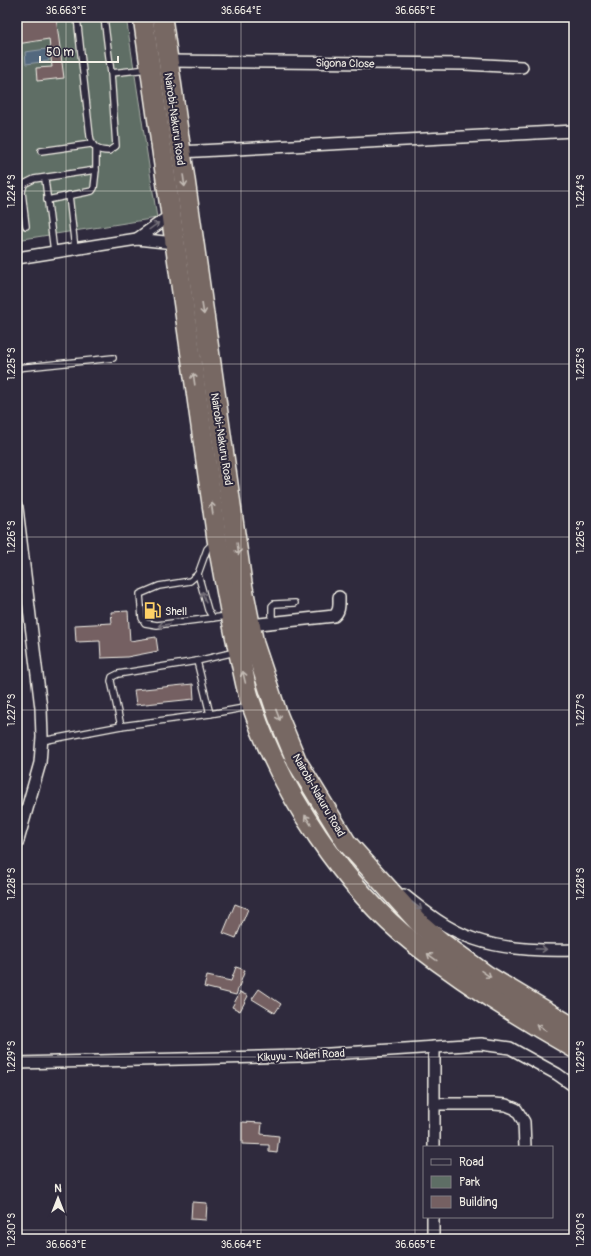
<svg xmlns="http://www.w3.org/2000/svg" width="591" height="1256" font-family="Pangolin,sans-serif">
	<rect width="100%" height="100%" fill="#2f2a3d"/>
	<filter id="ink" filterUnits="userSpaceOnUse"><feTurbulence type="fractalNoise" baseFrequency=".025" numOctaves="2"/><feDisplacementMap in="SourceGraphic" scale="8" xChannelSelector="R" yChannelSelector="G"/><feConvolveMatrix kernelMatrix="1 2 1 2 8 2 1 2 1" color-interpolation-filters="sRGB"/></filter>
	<g filter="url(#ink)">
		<!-- green -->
		<path fill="#5e6e65" stroke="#a9b0a6" d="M17 17H126L157 218 17 240Z"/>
		<!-- water -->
		<path fill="#53677e" stroke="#939ea8" d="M47 49 49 61 26 64 25 52Z"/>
		<!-- building -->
		<g fill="#756062" stroke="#f4f1e8">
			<path d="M17 17H56L64 78 37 81 36 68 52 67 49 39 17 44Z"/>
			<path d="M128 611 130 641 156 637 158 651 127 657 101 658 100 641 76 642 75 625 112 623 111 612Z"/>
			<path d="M193 684 194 699 136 705 134 690Z"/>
			<path d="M235 904 248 909 236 938 223 933Z"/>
			<path d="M236 967 245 970 236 995 204 987 207 976 231 981Z"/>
			<path d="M259 989 281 1004 275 1013 252 999Z"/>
			<path d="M240 992 248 996 240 1011 232 1007Z"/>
			<path d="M242 1122 262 1123 261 1134 279 1136 277 1153 269 1152V1145L242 1144Z"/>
			<path d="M192 1202 207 1203 206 1220 191 1219Z"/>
		</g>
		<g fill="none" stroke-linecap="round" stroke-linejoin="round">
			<defs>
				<g id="lane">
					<path d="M77 17 90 136C92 148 98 151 109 151L116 146 111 73 148 69"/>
					<path d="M104 17 111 73"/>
					<path d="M41 151 91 144"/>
					<path d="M45 179 54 252"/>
					<path d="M69 195 75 249"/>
					<path d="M47 200 92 191 94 188 96 170"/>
					<path d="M26 226 22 192 24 184 34 179 96 170V149"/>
					<path d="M17 368 113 358"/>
					<path d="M213 543 207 549 198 574 190 581 159 586 140 594 142 618 145 623 157 625 228 616"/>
					<path d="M198 574 208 610 213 618"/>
					<path d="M272 623V606L274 604 295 603"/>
					<path d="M235 652 197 661 210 714 249 707"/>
					<path d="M121 726 111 681 112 677 118 674 197 661"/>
					<path d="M42 741 121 726 210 714"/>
				</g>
				<g id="street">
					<path d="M168 61 465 64 522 67"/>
					<path d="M179 152 574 131"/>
					<path d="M137 239 171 215"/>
					<path d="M17 258 137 239 174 243"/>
					<path d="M17 508 41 708 42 737 40 763 17 844"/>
					<path d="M250 625 334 616C340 611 339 605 339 597"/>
					<path d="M404 895C425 912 448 930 474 939 505 950 541 951 574 950"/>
					<path d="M17 1063 299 1056 481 1044 510 1048 557 1074 574 1086"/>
					<path d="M434 1104H494L506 1105 516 1109 524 1122 525 1147"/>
					<path d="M434 1147V1047"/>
					<path d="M433 1239V1217"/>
				</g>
				<g id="highway">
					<path d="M143 17 217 539C224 579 231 619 240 658 244 674 246 691 252 706 281 792 344 888 415 944 465 983 519 1017 574 1048"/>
					<path d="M162 17 242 583 254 644 278 716 297 762 346 842 419 923 442 943 486 975 574 1028"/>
				</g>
			</defs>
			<!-- lane casing -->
			<use href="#lane" stroke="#f4f1e8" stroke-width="8"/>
			<!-- street casing -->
			<use href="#street" stroke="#f4f1e8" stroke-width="14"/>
			<!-- highway casing -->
			<use href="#highway" stroke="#f4f1e8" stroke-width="22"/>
			<!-- lane -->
			<use href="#lane" stroke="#2f2a3d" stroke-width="5.5"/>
			<!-- street -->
			<use href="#street" stroke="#2f2a3d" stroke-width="11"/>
			<!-- highway -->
			<use href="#highway" stroke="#776864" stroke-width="19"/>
		</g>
		<!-- one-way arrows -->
		<defs><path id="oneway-shaft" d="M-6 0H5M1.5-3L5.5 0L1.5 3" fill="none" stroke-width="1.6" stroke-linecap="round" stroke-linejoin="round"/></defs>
		<g stroke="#c2bab3">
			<use href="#oneway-shaft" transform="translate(184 181) rotate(82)"/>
			<use href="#oneway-shaft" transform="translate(203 309) rotate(81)"/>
			<use href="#oneway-shaft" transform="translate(194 379) rotate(-98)"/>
			<use href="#oneway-shaft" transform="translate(212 508) rotate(-98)"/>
			<use href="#oneway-shaft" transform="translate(238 549) rotate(82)"/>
			<use href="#oneway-shaft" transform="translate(244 677) rotate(-103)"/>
			<use href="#oneway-shaft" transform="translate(278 715) rotate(69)"/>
			<use href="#oneway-shaft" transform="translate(308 820) rotate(-123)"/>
			<use href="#oneway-shaft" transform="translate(432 957) rotate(-144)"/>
			<use href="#oneway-shaft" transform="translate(486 974) rotate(34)"/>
			<use href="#oneway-shaft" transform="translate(541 1028) rotate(-148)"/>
		</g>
		<g stroke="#747079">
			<use href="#oneway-shaft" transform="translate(154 226) rotate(-36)"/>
			<use href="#oneway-shaft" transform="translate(204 597) rotate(-108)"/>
			<use href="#oneway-shaft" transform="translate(164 625) rotate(172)"/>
			<use href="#oneway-shaft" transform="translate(417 906) rotate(38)"/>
			<use href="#oneway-shaft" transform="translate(541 949) rotate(3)"/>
		</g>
	</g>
	<!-- ticks -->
	<path fill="none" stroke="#f4f1e8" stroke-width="1" stroke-opacity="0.45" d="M66 17V1239M241 17V1239M415 17V1239M17 18H574M17 191H574M17 364H574M17 537H574M17 710H574M17 884H574M17 1057H574M17 1230H574"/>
	<!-- icons -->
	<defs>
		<symbol id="fuel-bare" viewBox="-9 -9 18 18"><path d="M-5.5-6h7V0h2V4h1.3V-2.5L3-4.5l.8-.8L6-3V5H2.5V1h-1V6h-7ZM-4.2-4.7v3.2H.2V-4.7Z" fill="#ffd166" stroke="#2f2a3d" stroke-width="2.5" paint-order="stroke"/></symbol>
	</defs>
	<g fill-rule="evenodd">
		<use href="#fuel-bare" x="140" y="598" width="25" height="25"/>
	</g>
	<g text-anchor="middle" stroke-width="4" stroke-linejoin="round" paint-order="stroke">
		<!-- street labels -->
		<g font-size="11" fill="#f4f1e8" stroke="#2f2a3d">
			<text transform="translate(345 63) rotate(1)" y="4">Sigona Close</text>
			<text transform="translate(175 119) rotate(82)" y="4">Nairobi-Nakuru Road</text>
			<text transform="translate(222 439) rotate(81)" y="4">Nairobi-Nakuru Road</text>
			<text transform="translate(319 795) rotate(60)" y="4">Nairobi-Nakuru Road</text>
			<text transform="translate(301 1055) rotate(-3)" y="4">Kikuyu - Nderi Road</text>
		</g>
		<!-- poi labels -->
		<g font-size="11" fill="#f4f1e8" stroke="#2f2a3d" text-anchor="start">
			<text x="165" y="615">Shell</text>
		</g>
	</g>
	<!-- margin -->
	<rect width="591" height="1256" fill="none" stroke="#2f2a3d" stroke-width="44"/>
	<!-- legend -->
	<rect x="423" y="1146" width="130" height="72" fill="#2f2a3d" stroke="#7e7a81"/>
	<rect x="431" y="1159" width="20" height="6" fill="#2f2a3d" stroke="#7e7a81"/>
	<text x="459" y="1166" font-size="12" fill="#f4f1e8">Road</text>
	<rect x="431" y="1176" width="20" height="12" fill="#5e6e65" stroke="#7e7a81"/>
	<text x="459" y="1186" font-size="12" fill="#f4f1e8">Park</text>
	<rect x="431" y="1196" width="20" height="12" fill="#756062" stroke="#7e7a81"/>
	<text x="459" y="1206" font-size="12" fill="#f4f1e8">Building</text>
	<!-- north arrow -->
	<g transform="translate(58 1198)" stroke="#2f2a3d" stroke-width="3" paint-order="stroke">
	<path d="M0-3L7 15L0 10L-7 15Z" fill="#f4f1e8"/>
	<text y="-6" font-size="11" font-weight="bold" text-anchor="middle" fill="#f4f1e8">N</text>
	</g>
	<!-- scale -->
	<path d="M40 56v6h78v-6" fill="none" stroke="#f4f1e8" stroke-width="2"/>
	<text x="46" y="56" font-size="12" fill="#f4f1e8" stroke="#2f2a3d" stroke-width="3" paint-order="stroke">50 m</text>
	<rect x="22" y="22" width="547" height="1212" fill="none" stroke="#f4f1e8" stroke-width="1.5"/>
	<g font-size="10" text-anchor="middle" fill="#f4f1e8">
		<text x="66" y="14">36.663°E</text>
		<text x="241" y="14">36.664°E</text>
		<text x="415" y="14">36.665°E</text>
		<text transform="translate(11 191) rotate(-90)" y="4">1.224°S</text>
		<text transform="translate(580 191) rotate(-90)" y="4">1.224°S</text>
		<text transform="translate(11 364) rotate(-90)" y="4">1.225°S</text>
		<text transform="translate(580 364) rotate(-90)" y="4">1.225°S</text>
		<text transform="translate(11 537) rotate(-90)" y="4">1.226°S</text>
		<text transform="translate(580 537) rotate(-90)" y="4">1.226°S</text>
		<text transform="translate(11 710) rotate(-90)" y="4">1.227°S</text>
		<text transform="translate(580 710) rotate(-90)" y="4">1.227°S</text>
		<text transform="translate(11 884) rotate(-90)" y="4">1.228°S</text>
		<text transform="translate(580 884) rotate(-90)" y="4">1.228°S</text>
		<text transform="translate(11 1057) rotate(-90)" y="4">1.229°S</text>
		<text transform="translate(580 1057) rotate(-90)" y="4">1.229°S</text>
		<text transform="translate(11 1230) rotate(-90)" y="4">1.230°S</text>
		<text transform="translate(580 1230) rotate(-90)" y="4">1.230°S</text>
		<text x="66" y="1248">36.663°E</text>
		<text x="241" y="1248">36.664°E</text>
		<text x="415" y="1248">36.665°E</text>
	</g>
</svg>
